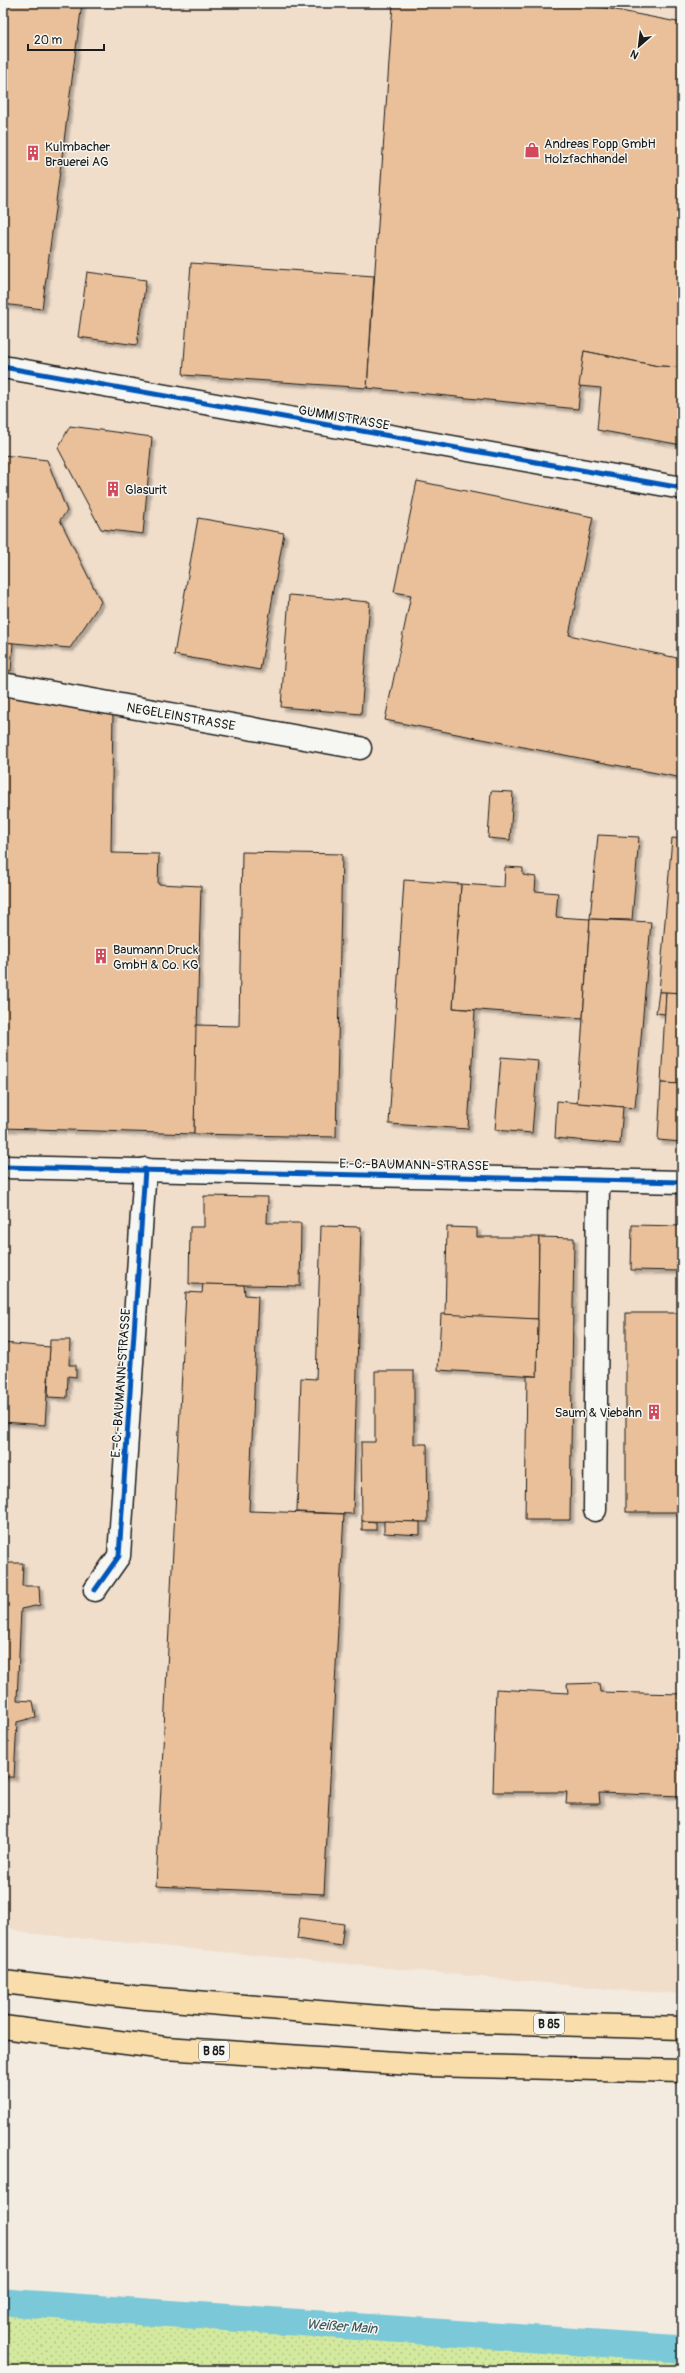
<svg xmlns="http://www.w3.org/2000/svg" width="685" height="2373" font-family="Pangolin,sans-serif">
	<defs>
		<pattern id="grass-dots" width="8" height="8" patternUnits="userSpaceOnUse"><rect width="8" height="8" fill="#d3e99e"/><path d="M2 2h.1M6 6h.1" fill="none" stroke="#b5c788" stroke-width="1.8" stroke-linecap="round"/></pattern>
		<filter id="shadow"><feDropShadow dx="3.5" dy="3.5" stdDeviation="1" flood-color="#0004"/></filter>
	</defs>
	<rect width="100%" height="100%" fill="#f3ebe0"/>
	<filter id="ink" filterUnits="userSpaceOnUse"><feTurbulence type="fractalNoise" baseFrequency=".025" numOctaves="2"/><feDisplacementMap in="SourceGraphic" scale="8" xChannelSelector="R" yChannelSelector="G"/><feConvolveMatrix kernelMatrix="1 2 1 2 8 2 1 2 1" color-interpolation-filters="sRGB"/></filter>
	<g filter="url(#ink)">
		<!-- built -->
		<path fill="#f0decb" d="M3 3H682V1994L617 1990 25 1933 3 1926Z"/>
		<!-- grass -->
		<path fill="url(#grass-dots)" stroke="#78825d" d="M3 2306 682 2351V2370H3Z"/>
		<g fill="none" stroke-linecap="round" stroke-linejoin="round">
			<!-- canal -->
			<path stroke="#7ac8d8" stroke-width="27" d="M3 2302 682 2349"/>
		</g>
		<!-- building -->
		<g fill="#e9c099" stroke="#1c1c1c" filter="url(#shadow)">
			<path d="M3 3H82L42 309 3 304Z"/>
			<path d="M393 3H580L682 23V367L658 366 584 351 578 409 367 388Z"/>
			<path d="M191 263 374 276 367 388 183 375Z"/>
			<path d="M87 272 146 280 137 345 78 337Z"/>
			<path d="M584 351 658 366 682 367V445L597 430 601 388 579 386Z"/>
			<path d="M70 426 152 437 143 534 101 529 58 448Z"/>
			<path d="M3 455 47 460 67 511 60 520 101 602 70 648 3 642Z"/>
			<path d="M417 481 593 517 569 635 682 659V778L385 720 411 595 394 592Z"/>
			<path d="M198 518 284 533 260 670 174 655Z"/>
			<path d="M289 595 370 602 361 714 281 707Z"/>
			<path d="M3 642 13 643 11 671 3 669Z"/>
			<path d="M3 694 113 711 111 853 159 854 158 884 201 886 194 1134 3 1128Z"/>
			<path d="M491 791 513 792 510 840 488 838Z"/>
			<path d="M598 835 639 837 632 920 590 919Z"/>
			<path d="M672 838 682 839V993L659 992Z"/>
			<path d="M242 852 342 854 336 1137 194 1134 196 1025 239 1026Z"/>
			<path d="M505 867 523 868V875L536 877 535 891 558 893 556 917 590 919 583 1018 453 1008 461 884 504 887Z"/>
			<path d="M404 880 461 884 453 1008 475 1010 468 1129 389 1124Z"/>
			<path d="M590 919 651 922 635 1108 577 1103Z"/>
			<path d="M659 992H666L665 1014 656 1013Z"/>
			<path d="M666 992 682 993V1084L661 1083Z"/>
			<path d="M501 1057 538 1060 532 1133 495 1130Z"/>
			<path d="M661 1083 682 1084V1142L658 1140Z"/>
			<path d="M557 1101 623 1107 620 1144 555 1138Z"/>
			<path d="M204 1196 268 1197 267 1223H301L300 1286 189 1284 190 1227H204Z"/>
			<path d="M632 1225 682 1226V1271L631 1270Z"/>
			<path d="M321 1226 361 1227 353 1514 297 1512 301 1378 316 1379Z"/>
			<path d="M447 1227 477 1228V1237H539L538 1319 445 1316Z"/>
			<path d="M539 1237 574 1238 570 1520H525L527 1376H537Z"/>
			<path d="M203 1284 244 1285 245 1295 258 1296 249 1511 344 1514 324 1894 156 1886 186 1292 202 1293Z"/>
			<rect x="626" y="1313" width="56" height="199"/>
			<path d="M441 1314 538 1319 537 1376 438 1370Z"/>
			<path d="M50 1340H70L69 1365H76V1377L68 1376 67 1398 48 1397Z"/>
			<path d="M3 1343 50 1347 45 1425 3 1422Z"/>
			<path d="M375 1371H414V1444H427L428 1522 362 1521 361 1442H375Z"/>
			<path d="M362 1521 376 1522V1530H362Z"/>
			<path d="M384 1521 420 1522V1535L384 1533Z"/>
			<path d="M3 1563H23L22 1586H39L40 1605 21 1609 17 1700 33 1701 36 1717 17 1722 14 1777H3Z"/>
			<path d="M599 1683 600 1692 682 1694V1796L599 1793 600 1804H566L567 1792H493L496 1689 568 1693 567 1684Z"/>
			<path d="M300 1918 344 1924 341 1946 297 1939Z"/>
		</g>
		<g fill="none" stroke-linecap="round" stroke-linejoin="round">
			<defs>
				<g id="minor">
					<path d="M3 367 682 488"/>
					<path d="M3 684 360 748"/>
					<path d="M3 1167 682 1182"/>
					<path d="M595 1510 598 1180"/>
					<path d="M95 1590 119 1556 145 1169"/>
				</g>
				<g id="highway">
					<path d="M3 1982 134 1997 417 2020 682 2028"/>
					<path d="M3 2027 165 2048 427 2065 682 2071"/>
				</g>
			</defs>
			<!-- minor casing -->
			<use href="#minor" stroke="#1c1c1c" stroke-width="25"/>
			<!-- highway casing -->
			<use href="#highway" stroke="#1c1c1c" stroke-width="25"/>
			<!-- minor -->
			<use href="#minor" stroke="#f6f6f2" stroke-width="22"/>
			<!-- highway -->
			<use href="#highway" stroke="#f9deab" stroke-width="22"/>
			<defs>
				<g id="cycleway">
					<path d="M3 367 682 488"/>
					<path d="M3 1167 682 1182"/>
					<path d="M95 1590 119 1556 145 1169"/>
				</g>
			</defs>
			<!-- cycleway casing -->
			<use href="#cycleway" stroke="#f6f6f2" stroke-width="8"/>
			<!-- cycleway -->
			<use href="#cycleway" stroke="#0057b8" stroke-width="5"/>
		</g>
	</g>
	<!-- icons -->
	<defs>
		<symbol id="shop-bare" viewBox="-9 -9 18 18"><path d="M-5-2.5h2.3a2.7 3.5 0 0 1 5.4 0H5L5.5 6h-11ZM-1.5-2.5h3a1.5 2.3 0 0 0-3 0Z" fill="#d1495b" stroke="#f6f6f2" stroke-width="2.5" paint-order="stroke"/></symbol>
		<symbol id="building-bare" viewBox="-9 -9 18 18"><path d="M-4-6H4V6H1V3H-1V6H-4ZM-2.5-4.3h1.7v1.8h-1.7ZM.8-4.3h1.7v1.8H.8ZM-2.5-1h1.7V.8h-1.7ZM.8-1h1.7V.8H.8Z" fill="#d1495b" stroke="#f6f6f2" stroke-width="2.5" paint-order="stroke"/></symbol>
	</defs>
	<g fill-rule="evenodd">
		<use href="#shop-bare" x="521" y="139" width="22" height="22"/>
		<use href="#building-bare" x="22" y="142" width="22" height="22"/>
		<use href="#building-bare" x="102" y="478" width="22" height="22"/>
		<use href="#building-bare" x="90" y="945" width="22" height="22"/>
		<use href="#building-bare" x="643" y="1401" width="22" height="22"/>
	</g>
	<g text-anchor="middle" stroke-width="3" stroke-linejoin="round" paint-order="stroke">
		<!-- shield labels -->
		<g fill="#f6f6f2" stroke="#5d5d5c" stroke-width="1">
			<rect x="534" y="2014" width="30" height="20" rx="3"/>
			<rect x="199" y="2041" width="30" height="20" rx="3"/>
		</g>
		<g font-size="12" font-weight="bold" fill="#1c1c1c">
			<text x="549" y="2028">B 85</text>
			<text x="214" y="2055">B 85</text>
		</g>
		<!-- poi labels -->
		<g font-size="13" fill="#1c1c1c" stroke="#f6f6f2" text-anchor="start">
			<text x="544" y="148">Andreas Popp GmbH<tspan x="544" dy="15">Holzfachhandel</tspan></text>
			<text x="45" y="151">Kulmbacher<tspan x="45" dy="15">Brauerei AG</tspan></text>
			<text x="125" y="494">Glasurit</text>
			<text x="113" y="954">Baumann Druck<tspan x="113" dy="15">GmbH &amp; Co. KG</tspan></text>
			<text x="642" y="1417" text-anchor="end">Saum &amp; Viebahn</text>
		</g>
		<!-- street labels -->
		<g font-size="13" fill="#1c1c1c" stroke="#f6f6f2">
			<text transform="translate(344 417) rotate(10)" y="5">GUMMISTRASSE</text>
			<text transform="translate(181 716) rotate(10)" y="5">NEGELEINSTRASSE</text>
			<text transform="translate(414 1164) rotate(1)" y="5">E.-C.-BAUMANN-STRASSE</text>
			<text transform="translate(120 1383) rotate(-86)" y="5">E.-C.-BAUMANN-STRASSE</text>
		</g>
		<!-- water labels -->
		<g font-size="14" font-style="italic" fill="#3d585e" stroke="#f6f6f2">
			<text transform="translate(342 2326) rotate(4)" y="5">Weißer Main</text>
		</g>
	</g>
	<!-- margin -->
	<rect width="685" height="2373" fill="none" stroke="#f6f6f2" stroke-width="16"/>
	<rect x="8" y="8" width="669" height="2357" fill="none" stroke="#1c1c1c" stroke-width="1.5" filter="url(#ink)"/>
	<!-- north arrow -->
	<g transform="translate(639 46) rotate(208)" stroke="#f6f6f2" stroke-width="3" paint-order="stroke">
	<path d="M0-3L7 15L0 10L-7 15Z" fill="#1c1c1c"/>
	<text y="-6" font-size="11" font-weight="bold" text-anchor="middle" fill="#1c1c1c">N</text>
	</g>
	<!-- scale -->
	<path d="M28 44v6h76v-6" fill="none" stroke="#1c1c1c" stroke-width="2"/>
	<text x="34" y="44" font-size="12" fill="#1c1c1c" stroke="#f6f6f2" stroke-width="3" paint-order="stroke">20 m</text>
</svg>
